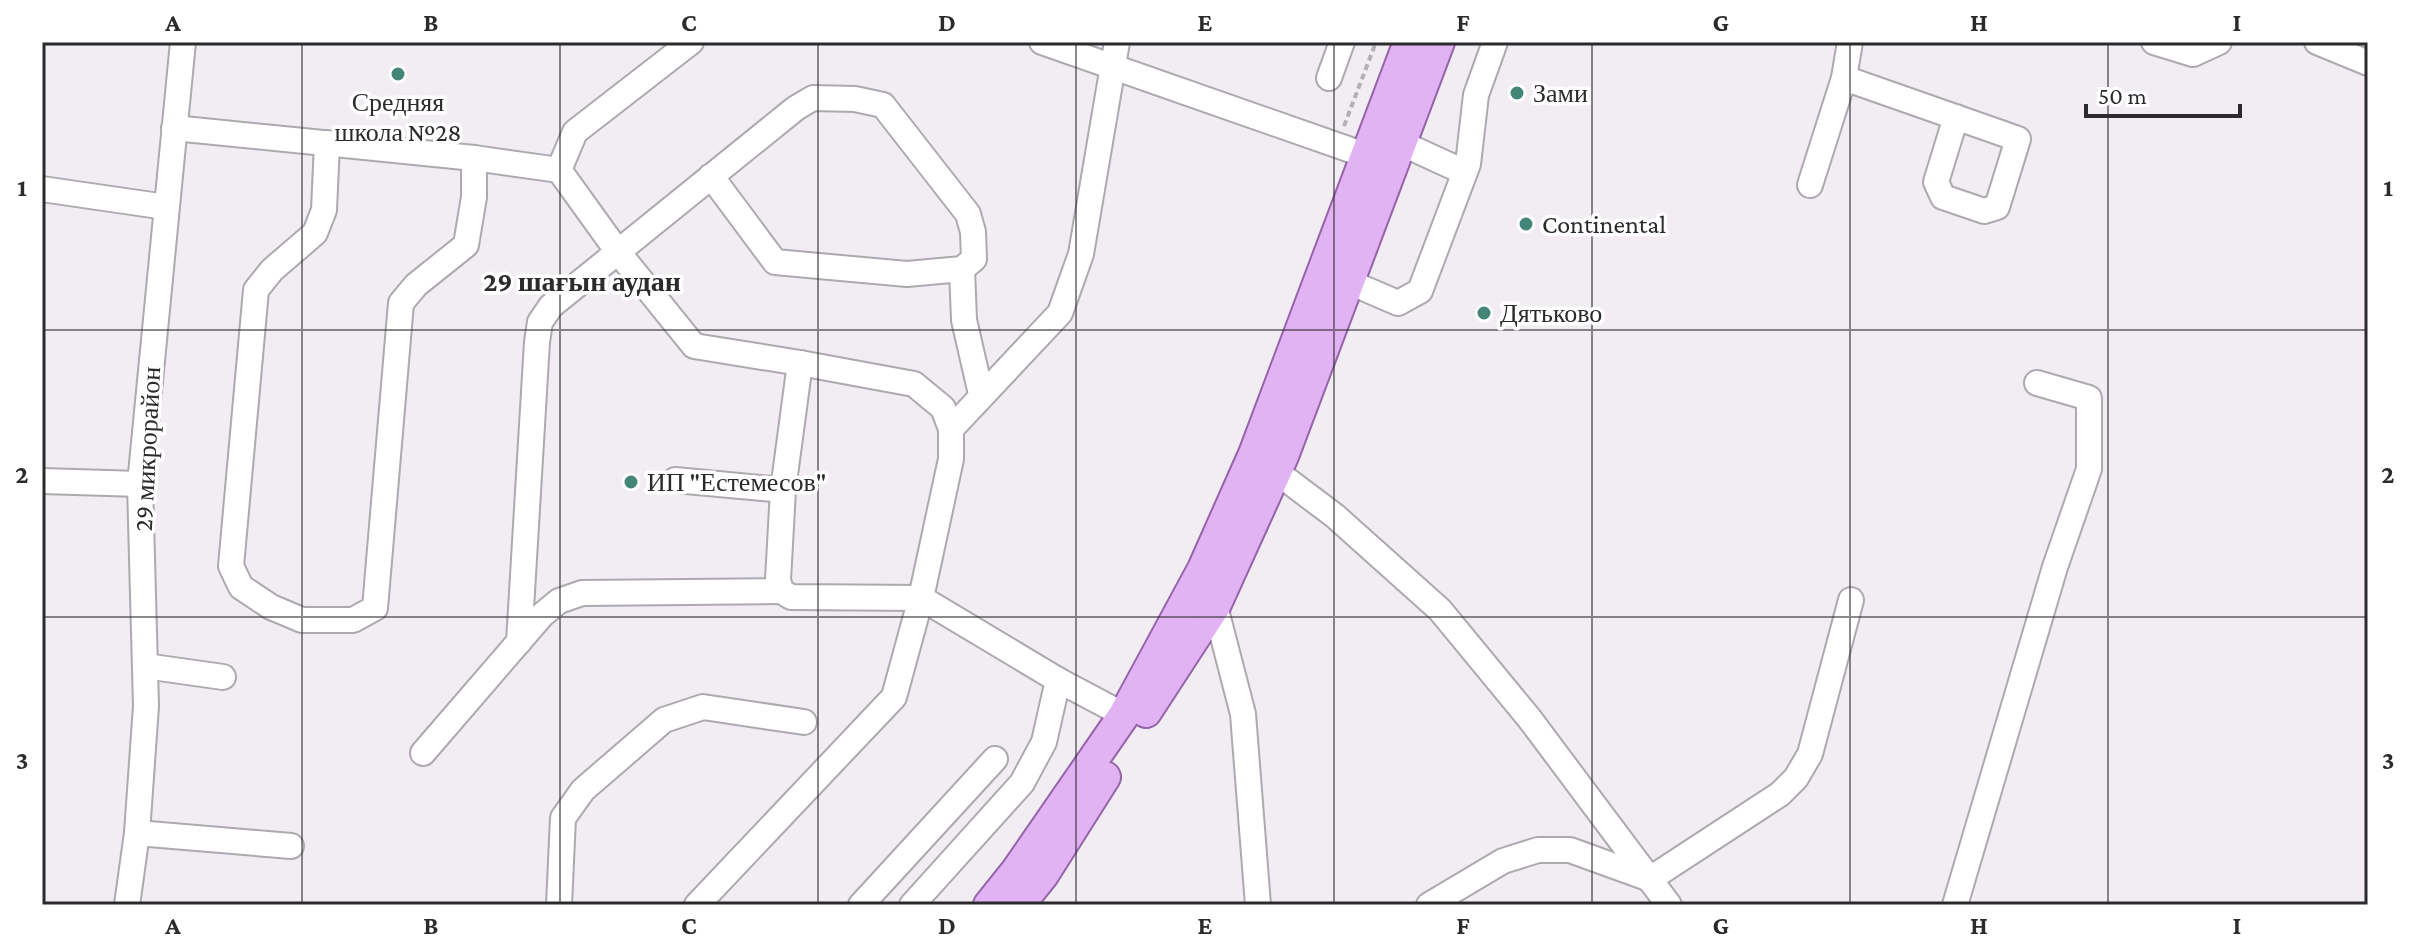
<svg xmlns="http://www.w3.org/2000/svg" width="2410" height="947" font-family="'Crimson Pro',serif">
	<rect width="100%" height="100%" fill="#f1edf3"/>
	<g fill="none" stroke-linecap="round" stroke-linejoin="round">
		<defs>
			<g id="minor">
				<path d="M1042 42 1365 155"/>
				<path d="M2154 42 2193 54 2219 42"/>
				<path d="M2317 42 2368 63"/>
				<path d="M1329 78 1342 42"/>
				<path d="M1844 78 2018 139 1997 207 1984 211 1943 197 1936 182 1956 117"/>
				<path d="M174 128 474 158 559 170 618 252 694 346 800 363 914 384 943 408 951 429V459L921 598 1058 680 1124 715"/>
				<path d="M327 143 324 210 315 233 272 270 256 290 231 566 241 587 271 607 302 620H353L375 608 401 303 416 285 466 245 474 197V158"/>
				<path d="M1401 143 1464 172"/>
				<path d="M559 170 575 132 691 42"/>
				<path d="M1810 185 1844 78 1850 42"/>
				<path d="M42 189 166 207"/>
				<path d="M962 269 964 320 981 394"/>
				<path d="M1349 282 1398 303 1420 291 1468 164 1476 95 1495 42"/>
				<path d="M951 429 1060 313 1081 254 1117 42"/>
				<path d="M1262 461 1335 516 1440 610 1529 718 1669 905"/>
				<path d="M675 480 783 490 800 363"/>
				<path d="M42 481 140 484"/>
				<path d="M1215 606 1243 714 1258 905"/>
				<path d="M519 642 537 342 540 322 551 306 796 108 813 98 855 99 883 105 968 214 973 232 974 259 962 269 907 274 775 262 711 176"/>
				<path d="M145 666 223 677"/>
				<path d="M423 753 542 615 559 601 582 593 781 591"/>
				<path d="M137 833 291 846"/>
				<path d="M127 905 137 833 146 706 140 484 183 42"/>
				<path d="M559 905 563 818 583 790 664 720 703 707 804 722"/>
				<path d="M697 905 894 697 921 598 791 597 781 591 778 580 783 490"/>
				<path d="M861 905 995 759"/>
				<path d="M912 905 1022 783 1044 742 1058 680"/>
				<path d="M1429 905 1503 861 1538 850H1570L1650 879 1780 794 1796 778 1810 754 1851 600"/>
				<path d="M1955 905 2055 567 2089 469V398L2037 383"/>
			</g>
			<g id="major">
				<path d="M1146 712 1215 606 1283 456 1439 42"/>
				<path d="M989 905 1017 870 1124 715 1203 569 1254 454 1409 42"/>
				<path d="M1019 905 1043 875 1105 777"/>
			</g>
		</defs>
		<!-- minor casing -->
		<use href="#minor" stroke="#ada9af" stroke-width="28"/>
		<!-- major casing -->
		<use href="#major" stroke="#9563a9" stroke-width="34"/>
		<!-- path -->
		<path stroke="#b3b0b5" stroke-width="4" stroke-dasharray="6 4" stroke-linecap="butt" d="M1344 126 1376 42"/>
		<!-- minor -->
		<use href="#minor" stroke="#fff" stroke-width="24"/>
		<!-- major -->
		<use href="#major" stroke="#e2b3f4" stroke-width="30"/>
	</g>
	<!-- grid -->
	<path fill="none" stroke="#2b2a2c" stroke-width="2" stroke-opacity="0.55" d="M302 42V905M560 42V905M818 42V905M1076 42V905M1334 42V905M1592 42V905M1850 42V905M2108 42V905M42 330H2368M42 617H2368"/>
	<!-- markers -->
	<g fill="#438678" stroke="#fff" stroke-width="3">
		<circle cx="398" cy="74" r="8"/>
		<circle cx="1517" cy="93" r="8"/>
		<circle cx="1526" cy="224" r="8"/>
		<circle cx="1484" cy="313" r="8"/>
		<circle cx="631" cy="482" r="8"/>
	</g>
	<g text-anchor="middle" stroke-width="7" stroke-linejoin="round" paint-order="stroke">
		<!-- poi labels -->
		<g font-size="26" fill="#2b2a2c" stroke="#fff" text-anchor="start">
			<text x="1533" y="102">Зами</text>
			<text x="398" y="111" text-anchor="middle">Средняя<tspan x="398" dy="30">школа №28</tspan></text>
			<text x="1542" y="233">Continental</text>
			<text x="1500" y="322">Дятьково</text>
			<text x="647" y="491">ИП "Естемесов"</text>
		</g>
		<!-- street labels -->
		<g font-size="26" fill="#2b2a2c" stroke="#fff">
			<text transform="translate(147 449) rotate(-87)" y="9">29 микрорайон</text>
		</g>
		<!-- neighbourhood labels -->
		<g font-size="28" font-weight="bold" fill="#2b2a2c" stroke="#fff">
			<text x="582" y="291">29 шағын аудан</text>
		</g>
	</g>
	<!-- border -->
	<rect width="2410" height="947" fill="none" stroke="#ffffff" stroke-width="88"/>
	<!-- scale -->
	<path d="M2086 104v12h154v-12" fill="none" stroke="#2b2a2c" stroke-width="4"/>
	<text x="2098" y="104" font-size="24" fill="#2b2a2c" stroke="#ffffff" stroke-width="6" paint-order="stroke">50 m</text>
	<rect x="44" y="44" width="2322" height="859" fill="none" stroke="#2b2a2c" stroke-width="3"/>
	<g font-size="26" text-anchor="middle" font-weight="bold" fill="#2b2a2c">
		<text x="173" y="31">A</text>
		<text x="431" y="31">B</text>
		<text x="689" y="31">C</text>
		<text x="947" y="31">D</text>
		<text x="1205" y="31">E</text>
		<text x="1463" y="31">F</text>
		<text x="1721" y="31">G</text>
		<text x="1979" y="31">H</text>
		<text x="2237" y="31">I</text>
		<text x="22" y="196">1</text>
		<text x="2388" y="196">1</text>
		<text x="22" y="483">2</text>
		<text x="2388" y="483">2</text>
		<text x="22" y="769">3</text>
		<text x="2388" y="769">3</text>
		<text x="173" y="934">A</text>
		<text x="431" y="934">B</text>
		<text x="689" y="934">C</text>
		<text x="947" y="934">D</text>
		<text x="1205" y="934">E</text>
		<text x="1463" y="934">F</text>
		<text x="1721" y="934">G</text>
		<text x="1979" y="934">H</text>
		<text x="2237" y="934">I</text>
	</g>
</svg>
